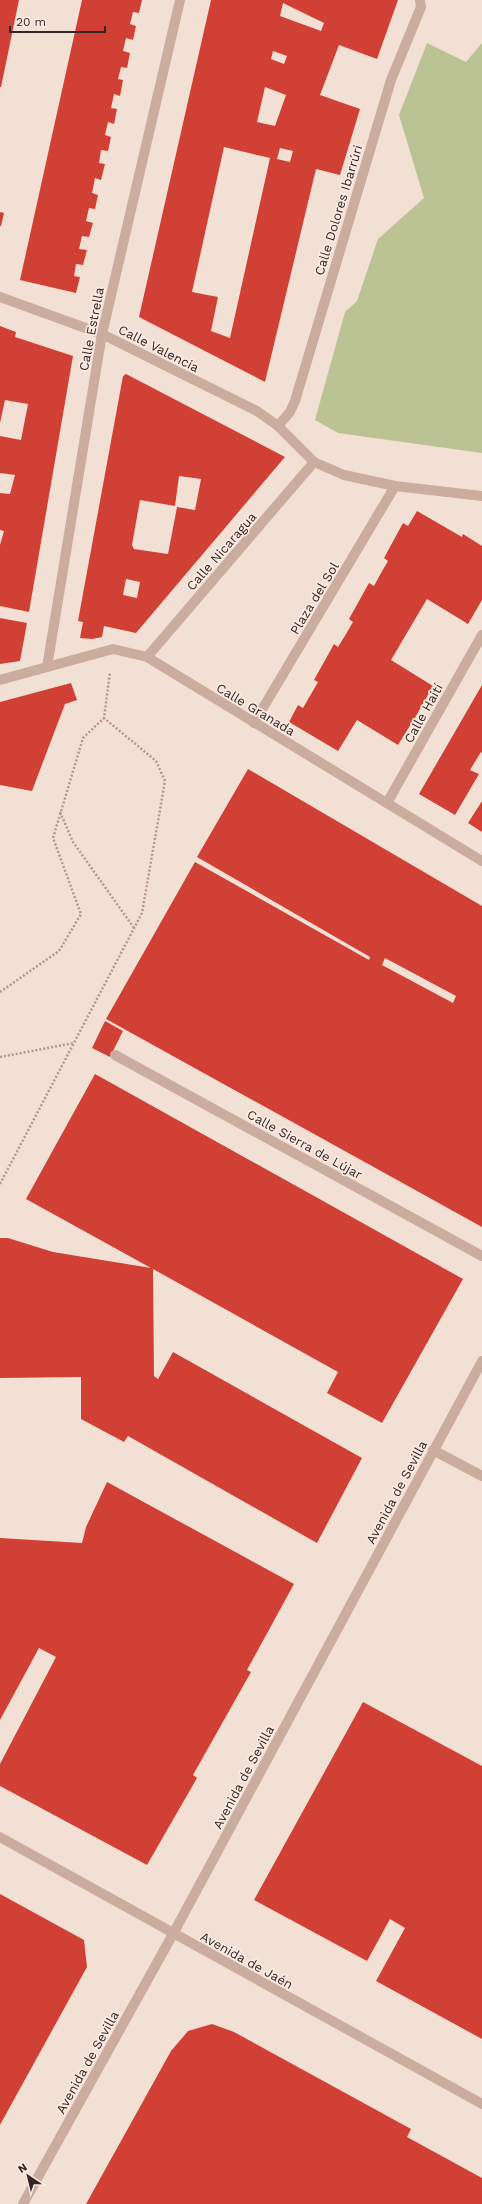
<svg xmlns="http://www.w3.org/2000/svg" width="482" height="2204" font-family="'Work Sans',sans-serif">
	<rect width="100%" height="100%" fill="#f3e0d5"/>
	<!-- green -->
	<path fill="#bbc294" d="M427 43 466 62 482 43V453L338 433 315 420 345 312 357 301 378 239 424 198 399 115Z"/>
	<!-- building -->
	<g fill="#d14035" fill-rule="evenodd">
		<path d="M0 0H19L1 87H0Z"/>
		<path d="M82 0H142L139 13 133 12 130 24 136 26 133 40 126 38 123 51 130 53 127 68 121 67 118 79 123 80 120 96 114 94 111 108 117 109 114 124 108 122 105 135 111 137 108 151 101 150 99 163 105 164 101 180 95 178 92 193 98 195 95 209 89 208 86 221 93 223 89 237 82 236 79 249 87 250 83 265 76 264 74 276 80 277 76 293 20 280Z"/>
		<path d="M211 0H398L377 59 339 45 320 95 360 109 340 175 316 169 265 382 139 317ZM283 3 324 23 321 31 280 16ZM273 51 287 56 284 64 271 59ZM265 87 286 95 275 126 257 122ZM224 147 270 158 230 338 211 331 218 297 192 292ZM280 148 293 151 290 162 277 159Z"/>
		<path d="M0 212 4 213 1 226H0Z"/>
		<path d="M0 326 16 332 15 337 73 356 29 612 0 606V545L4 531 0 530V493L10 494 15 475 0 473V436L21 440 28 404 5 400 0 423Z"/>
		<path d="M126 374 285 457 136 633 104 626 102 637 92 639 80 638 83 622 78 621 123 376ZM179 476 201 479 195 510 177 507 168 554 134 549 132 545 140 500 175 506ZM126 579 140 582 137 598 123 595Z"/>
		<path d="M417 511 462 537 463 534 482 546V600L468 624 427 599 391 660 433 686 416 716 398 745 357 720 338 751 289 722 298 705 303 708 318 682 314 680 334 644 338 647 346 634 353 622 349 619 369 583 374 586 381 573 388 561 384 558 403 523 408 526Z"/>
		<path d="M0 618 27 623 20 661 0 664Z"/>
		<path d="M71 683 77 700 65 704 32 791 0 785V702Z"/>
		<path d="M482 685V753L481 752 470 770 479 774 455 815 419 794Z"/>
		<path d="M248 769 482 906V1227L106 1019 195 862 369 960 370 957 197 857ZM385 958 456 996 453 1003 382 965Z"/>
		<path d="M482 801V832L468 823Z"/>
		<path d="M105 1021 123 1031 110 1057 92 1048Z"/>
		<path d="M95 1074 463 1279 382 1423 327 1393 338 1372 153 1269 154 1376 158 1379 173 1352 362 1458 317 1543 128 1436 124 1442 81 1419V1377L0 1378V1238H8L53 1252 151 1268 26 1199Z"/>
		<path d="M107 1482 294 1584 247 1670 251 1672 193 1775 197 1778 147 1865 0 1786V1764L56 1657 39 1648 0 1720V1538L82 1543 86 1527Z"/>
		<path d="M363 1702 482 1766V2039L376 1981 405 1928 390 1919 367 1961 254 1900Z"/>
		<path d="M0 1894 84 1940 87 1967 0 2125Z"/>
		<path d="M212 2024 234 2032 411 2129 407 2137 482 2178V2204H86L171 2051 188 2031Z"/>
	</g>
	<g fill="none" stroke-linecap="round" stroke-linejoin="round">
		<!-- path -->
		<g stroke="#b7968b" stroke-width="2.5" stroke-dasharray="2 2" stroke-linecap="butt">
			<path d="M60 812 73 842 134 928"/>
			<path d="M0 992 59 951 81 914 53 838 83 738 104 718 110 672"/>
			<path d="M0 1057 74 1043"/>
			<path d="M0 1184 142 913 165 781 156 761 104 718"/>
		</g>
		<!-- minor -->
		<g stroke="#cbada0" stroke-width="10">
			<path d="M0 297 102 334 257 411 278 426 314 462 344 475 395 486 482 496"/>
			<path d="M278 426 290 412 295 401 391 80 421 7 420 0"/>
			<path d="M147 657 314 462"/>
			<path d="M47 667 102 334 180 0"/>
			<path d="M0 680 113 649 147 657 482 861"/>
			<path d="M254 723 395 486"/>
			<path d="M387 803 482 635"/>
			<path d="M115 1055 482 1256"/>
			<path d="M433 1450 482 1476"/>
			<path d="M0 1837 482 2104"/>
			<path d="M23 2204 173 1934 482 1361"/>
		</g>
	</g>
	<g text-anchor="middle" stroke-width="3.5" stroke-linejoin="round" paint-order="stroke">
		<!-- street labels -->
		<g font-size="13" fill="#342624" stroke="#faeae1">
			<text transform="translate(338 210) rotate(-73)" y="5">Calle Dolores Ibarrúri</text>
			<text transform="translate(91 329) rotate(-79)" y="5">Calle Estrella</text>
			<text transform="translate(159 348) rotate(27)" y="5">Calle Valencia</text>
			<text transform="translate(221 551) rotate(-49)" y="5">Calle Nicaragua</text>
			<text transform="translate(314 598) rotate(-59)" y="5">Plaza del Sol</text>
			<text transform="translate(256 709) rotate(31)" y="5">Calle Granada</text>
			<text transform="translate(423 713) rotate(-61)" y="5">Calle Haití</text>
			<text transform="translate(305 1144) rotate(29)" y="5">Calle Sierra de Lújar</text>
			<text transform="translate(396 1492) rotate(-62)" y="5">Avenida de Sevilla</text>
			<text transform="translate(243 1777) rotate(-62)" y="5">Avenida de Sevilla</text>
			<text transform="translate(247 1960) rotate(29)" y="5">Avenida de Jaén</text>
			<text transform="translate(87 2062) rotate(-61)" y="5">Avenida de Sevilla</text>
		</g>
	</g>
	<!-- north arrow -->
	<g transform="translate(28 2176) rotate(325)" stroke="#faeae1" stroke-width="3" paint-order="stroke">
	<path d="M0-3L7 15L0 10L-7 15Z" fill="#342624"/>
	<text y="-6" font-size="11" font-weight="bold" text-anchor="middle" fill="#342624">N</text>
	</g>
	<!-- scale -->
	<path d="M10 26v6h95v-6" fill="none" stroke="#342624" stroke-width="2"/>
	<text x="16" y="26" font-size="12" fill="#342624" stroke="#faeae1" stroke-width="3" paint-order="stroke">20 m</text>
</svg>
